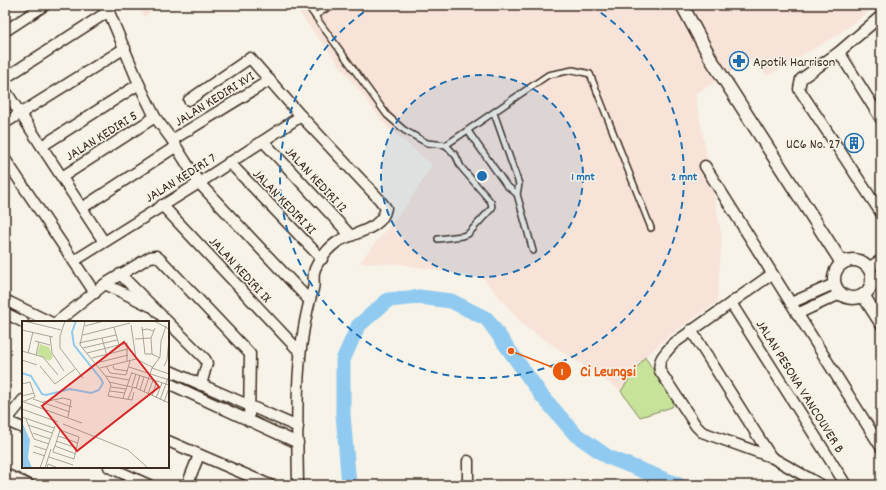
<svg xmlns="http://www.w3.org/2000/svg" width="886" height="490" font-family="Dekko,sans-serif">
	<rect width="100%" height="100%" fill="#f7f3e8"/>
	<filter id="ink" filterUnits="userSpaceOnUse"><feTurbulence type="fractalNoise" baseFrequency=".025" numOctaves="2"/><feDisplacementMap in="SourceGraphic" scale="8" xChannelSelector="R" yChannelSelector="G"/><feConvolveMatrix kernelMatrix="1 2 1 2 8 2 1 2 1" color-interpolation-filters="sRGB"/></filter>
	<g filter="url(#ink)">
		<!-- built -->
		<g fill="#f8e3d9">
			<path d="M139 5H158L144 17Z"/>
			<path d="M293 5H878L839 34 767 76 755 58 695 94 722 237 717 302 670 335 645 357 621 391 524 326 483 278 399 264 359 263 408 203 432 165 387 127Z"/>
		</g>
		<!-- green -->
		<path fill="#c7e39a" stroke="#81865c" d="M645 357 674 402 672 407 640 417 621 391Z"/>
		<g fill="none" stroke-linecap="round" stroke-linejoin="round">
			<!-- river -->
			<path stroke="#91caf0" stroke-width="15" d="M349 485 343 414V360L358 326 388 300 419 297 451 301 487 319 542 396 575 434 608 457 679 485"/>
			<defs>
				<g id="service">
					<path d="M307 5 387 115 404 130 427 143 446 145 456 156 461 167 491 202 492 208 468 234 462 236 438 239"/>
					<path d="M315 16 332 5"/>
					<path d="M494 113 519 184 517 194 533 251"/>
					<path d="M468 131 506 185 517 194"/>
					<path d="M446 145 548 75 573 70 590 74 651 228"/>
				</g>
				<g id="minor">
					<path d="M106 5 139 84 155 117 172 140 199 183 309 300"/>
					<path d="M881 16 839 52 801 79 799 89 881 213"/>
					<path d="M5 31 45 5"/>
					<path d="M839 52 881 119"/>
					<path d="M5 78 109 11"/>
					<path d="M5 90 104 242"/>
					<path d="M189 100 250 58 301 116 379 199 386 208C382 230 355 232 339 241 330 246 319 259 315 269 312 275 315 283 313 289 294 351 297 420 298 485"/>
					<path d="M5 123 125 48"/>
					<path d="M172 140 270 80"/>
					<path d="M263 141 351 236"/>
					<path d="M42 146 139 84"/>
					<path d="M5 159 95 293"/>
					<path d="M229 162 322 259"/>
					<path d="M705 166 881 447"/>
					<path d="M62 177 155 117"/>
					<path d="M162 205 300 352"/>
					<path d="M82 208 175 147"/>
					<path d="M74 261 199 183 301 116"/>
					<path d="M868 268 881 260"/>
					<path d="M120 274 205 359 207 363 201 385"/>
					<path d="M772 274 673 344C666 353 657 359 660 371L696 426 702 432 771 457 821 485"/>
					<path d="M105 284 150 306"/>
					<path d="M5 300 50 322"/>
					<path d="M731 303 846 485"/>
					<path d="M791 303 834 284"/>
					<path d="M5 313 23 322"/>
					<path d="M797 314 840 294"/>
					<path d="M57 322 105 284 150 257 156 256 161 260 250 354 249 421"/>
					<path d="M691 330 771 457"/>
					<path d="M168 370 298 427"/>
					<path d="M168 383 298 443"/>
					<path d="M6 421 23 428"/>
					<path d="M5 422 23 400"/>
					<path d="M168 441 270 485"/>
					<path d="M468 461V485"/>
					<path d="M109 467 149 485"/>
					<path d="M5 474 29 485"/>
					<path d="M187 485 199 455"/>
				</g>
				<g id="tertiary">
					<path d="M682 5 711 59 842 263"/>
					<circle cx="853" cy="279" r="19"/>
					<path d="M863 295 881 323"/>
				</g>
			</defs>
			<!-- service casing -->
			<use href="#service" stroke="#3b2a1e" stroke-width="8"/>
			<!-- minor casing -->
			<use href="#minor" stroke="#3b2a1e" stroke-width="13"/>
			<!-- tertiary casing -->
			<use href="#tertiary" stroke="#3b2a1e" stroke-width="15"/>
			<!-- service -->
			<use href="#service" stroke="#f7f3e8" stroke-width="5"/>
			<!-- minor -->
			<use href="#minor" stroke="#f7f3e8" stroke-width="10"/>
			<!-- tertiary -->
			<use href="#tertiary" stroke="#f7f3e8" stroke-width="12"/>
		</g>
	</g>
	<!-- distance rings -->
	<circle cx="482" cy="176" r="101" fill="#1f6fb2" fill-opacity=".12"/>
	<g fill="none" stroke="#1f6fb2" stroke-width="2" stroke-dasharray="7 5">
		<circle cx="482" cy="176" r="101"/>
		<path d="M591 6A202 202 0 1 1 373 6"/>
	</g>
	<!-- icons -->
	<defs>
		<symbol id="pharmacy-ring" viewBox="-11 -11 22 22"><circle r="9.5" fill="#f7f3e8" stroke="#1f6fb2" stroke-width="1.5"/><path d="M-2-6h4v4h4v4h-4v4h-4v-4h-4v-4h4Z" fill="#1f6fb2"/></symbol>
		<symbol id="building-ring" viewBox="-11 -11 22 22"><circle r="9.5" fill="#f7f3e8" stroke="#1f6fb2" stroke-width="1.5"/><path d="M-4-6H4V6H1V3H-1V6H-4ZM-2.5-4.3h1.7v1.8h-1.7ZM.8-4.3h1.7v1.8H.8ZM-2.5-1h1.7V.8h-1.7ZM.8-1h1.7V.8H.8Z" fill="#1f6fb2"/></symbol>
	</defs>
	<g fill-rule="evenodd">
		<use href="#pharmacy-ring" x="728" y="50" width="22" height="22"/>
		<use href="#building-ring" x="843" y="132" width="22" height="22"/>
	</g>
	<g text-anchor="middle" stroke-width="3" stroke-linejoin="round" paint-order="stroke">
		<!-- poi labels -->
		<g font-size="14" fill="#3b2a1e" stroke="#f7f3e8" text-anchor="start">
			<text x="753" y="66">Apotik Harrison</text>
			<text x="840" y="148" text-anchor="end">UC6 No. 27</text>
		</g>
		<!-- street labels -->
		<g font-size="14" fill="#3b2a1e" stroke="#f7f3e8">
			<text transform="translate(214 98) rotate(-32)" y="5">JALAN KEDIRI XVI</text>
			<text transform="translate(101 135) rotate(-32)" y="5">JALAN KEDIRI 5</text>
			<text transform="translate(180 177) rotate(-32)" y="5">JALAN KEDIRI 7</text>
			<text transform="translate(317 179) rotate(47)" y="5">JALAN KEDIRI 12</text>
			<text transform="translate(285 201) rotate(46)" y="5">JALAN KEDIRI XI</text>
			<text transform="translate(241 269) rotate(47)" y="5">JALAN KEDIRI IX</text>
			<text transform="translate(801 386) rotate(58)" y="5">JALAN PESONA VANCOUVER B</text>
		</g>
	</g>
	<!-- overview -->
	<g transform="translate(22 321)">
		<rect width="147" height="147" fill="#f7f3e8"/>
		<path d="M18 23 27 26 31 36 27 40 15 33Z" fill="#c7e39a"/>
		<path d="M0 101 8 119 6 137 10 147H2L0 141Z" fill="#91caf0"/>
		<path fill="none" stroke="#91caf0" stroke-width="2" d="M0 52 9 55 20 73 24 74 48 68 69 72 77 69 81 62 79 58 52 24 50 11 54 0"/>
		<path fill="none" stroke="#aca397" stroke-width="1" d="M2 0 39 9M43 0 38 15V27L61 57M63 0 58 24 85 57 89 64 86 75 110 79 112 71M132 0 147 8M109 4 114 38 130 46M63 5 82 0M92 6 97 24M120 6 123 33H130L138 37M0 9 31 16M120 9 125 8 132 10M61 14 108 2M28 15 30 32 42 50M80 17 85 35M113 18 129 17M13 20 28 24M57 22 94 14M61 27 95 19M0 30 21 36 36 54M6 32 11 11M65 32 105 22V40M130 33 129 17 133 7M14 34 17 21M70 37 106 28M0 39 15 44M74 42 106 34M133 43 130 47 138 36 139 20 144 5M18 45 33 63 53 48M84 45 88 52 104 54 108 40M91 45 92 48 106 50M142 45 145 39 147 17M107 46 147 59M78 47 114 38M110 52 147 64M84 55 107 59M87 61 114 67 147 82M0 63 8 61 13 76 0 81M110 65 114 53M89 66 104 68M114 67 118 54M118 69 122 56M88 70 103 72M122 71 130 47 147 53M126 73 131 59M0 75 12 72M130 75 135 60M101 77 110 51M134 77 140 62M11 78 48 91M106 78 111 66M138 79 146 57M33 80 50 86M2 81 60 102M21 81 41 77 49 79 46 96M142 81 147 67M0 88 36 101M0 96 32 107M4 98 12 118 27 123M41 103 106 129 126 147M6 104 30 112M38 109 57 116 52 138 31 131V130L33 125 38 109 39 108M11 112 28 118M36 115 56 122M34 120 55 127M12 125 25 129M33 125 54 133M11 131 23 135M27 136 51 144M18 147 33 105M23 147 29 128M25 147 26 143 36 147"/>
		<path fill="#d62828" fill-opacity="0.15" stroke="#d62828" stroke-width="2" d="M102 21 137 66 55 130 20 85Z"/>
		<rect width="147" height="147" fill="none" stroke="#3b2a1e" stroke-width="2"/>
	</g>
	<circle cx="482" cy="176" r="6" fill="#1f6fb2" stroke="#f7f3e8" stroke-width="2"/>
	<g font-size="12" text-anchor="middle" font-weight="bold" fill="#1f6fb2" stroke="#f7f3e8" stroke-width="3" stroke-linejoin="round" paint-order="stroke">
		<text x="583" y="180">1 mnt</text>
		<text x="684" y="180">2 mnt</text>
	</g>
	<!-- callouts -->
	<path fill="none" stroke="#e8590c" stroke-width="1.5" d="M511 351L562 371"/>
	<g fill="#e8590c" stroke="#f7f3e8" stroke-width="1.5">
		<circle cx="511" cy="351" r="4"/>
		<circle cx="562" cy="371" r="10"/>
	</g>
	<g font-size="12" text-anchor="middle" font-weight="bold" fill="#fff">
		<text x="562" y="375">1</text>
	</g>
	<g font-size="15" text-anchor="middle" font-weight="bold" fill="#e8590c" stroke="#f7f3e8" stroke-width="3" stroke-linejoin="round" paint-order="stroke">
		<text x="608" y="376">Ci Leungsi</text>
	</g>
	<!-- margin -->
	<rect width="886" height="490" fill="none" stroke="#f7f3e8" stroke-width="20"/>
	<rect x="10" y="10" width="866" height="470" fill="none" stroke="#3b2a1e" stroke-width="1.5" filter="url(#ink)"/>
</svg>
